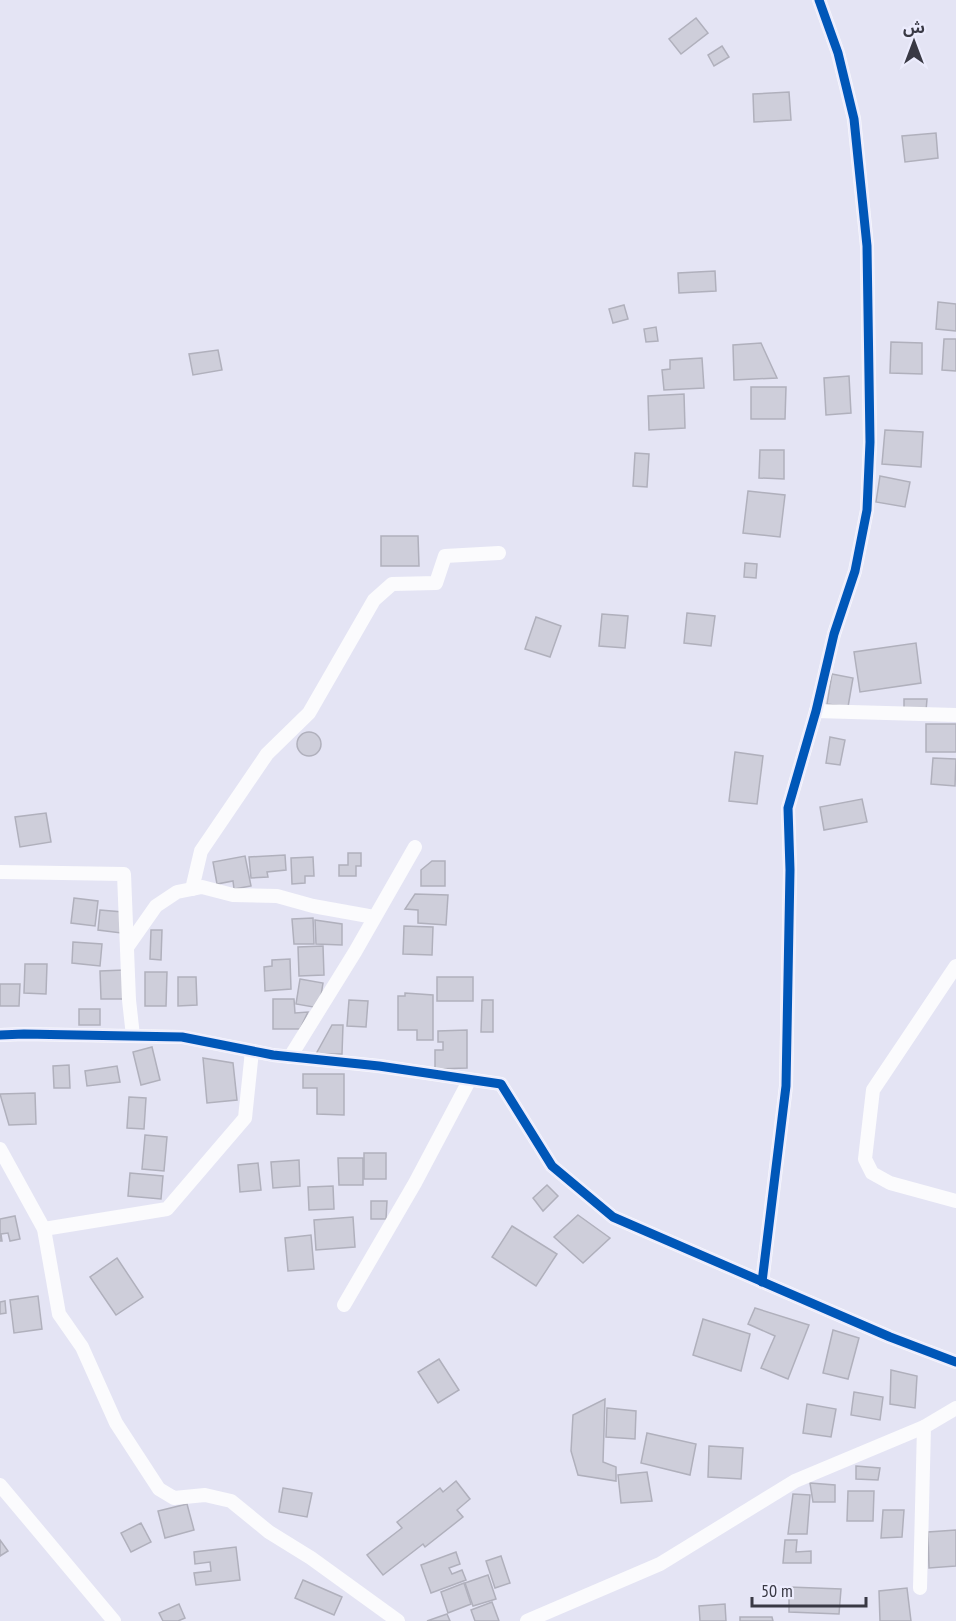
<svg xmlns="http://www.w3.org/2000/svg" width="956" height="1621" font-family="'PT Sans Narrow','Noto Sans Arabic',sans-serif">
	<rect width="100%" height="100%" fill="#e4e4f4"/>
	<!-- building -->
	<g fill="#ceceda" stroke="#b0b0bc" stroke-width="1.5">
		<path d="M696 18 708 33 681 54 669 39Z"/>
		<path d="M722 46 729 57 714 66 708 55Z"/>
		<path d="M789 92 791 120 754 122 753 94Z"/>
		<path d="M936 133 938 158 905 162 902 136Z"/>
		<path d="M715 271 716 291 679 293 678 273Z"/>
		<path d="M938 302 956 304V331L936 329Z"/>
		<path d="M624 305 628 319 613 323 609 309Z"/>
		<path d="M656 327 658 341 646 342 644 329Z"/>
		<path d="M944 339H956V371L942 370Z"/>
		<path d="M891 342 922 343V374L890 373Z"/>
		<path d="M761 343 777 378 734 380 733 345Z"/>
		<path d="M218 350 222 370 193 375 189 354Z"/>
		<path d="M702 358 704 388 664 390 662 370 670 369V360Z"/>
		<path d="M849 376 851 413 826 415 824 378Z"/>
		<path d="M751 387H786L785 419H751Z"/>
		<path d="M684 394 685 428 649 430 648 396Z"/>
		<path d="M885 430 923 432 921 467 882 464Z"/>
		<path d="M760 450H784V479L759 478Z"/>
		<path d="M635 453 649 454 647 487 633 486Z"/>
		<path d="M880 476 910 482 905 507 876 502Z"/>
		<path d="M748 491 785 495 780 537 743 533Z"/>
		<path d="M381 536H418L419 566H381Z"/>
		<path d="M745 563 757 564 756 578 744 577Z"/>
		<path d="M687 613 715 616 711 646 684 643Z"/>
		<path d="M602 614 628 616 625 648 599 646Z"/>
		<path d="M536 617 561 626 550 657 525 649Z"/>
		<path d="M916 643 921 683 860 692 854 652Z"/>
		<path d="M832 674 853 678 848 707 827 704Z"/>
		<path d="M904 699H927L926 711 904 710Z"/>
		<rect x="926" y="724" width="30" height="28"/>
		<circle cx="309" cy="744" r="12"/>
		<path d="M830 737 845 740 840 765 826 763Z"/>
		<path d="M735 752 763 756 757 804 729 801Z"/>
		<path d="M933 758 956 759 955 786 931 784Z"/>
		<path d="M862 799 867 822 824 830 820 807Z"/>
		<path d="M46 813 51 842 20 847 15 817Z"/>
		<path d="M348 853H361V866H356V876H339V865H348Z"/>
		<path d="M285 855 286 870 267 872 268 877 251 878 249 857Z"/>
		<path d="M245 856 251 886 234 889 233 881 217 884 213 862Z"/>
		<path d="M313 857 314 876H305V883L292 884 291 858Z"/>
		<path d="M432 861H445V886H421V870Z"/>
		<path d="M415 894 448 895 446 925 418 923V910L405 909Z"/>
		<path d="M74 898 98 901 95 926 71 923Z"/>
		<path d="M100 910 123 912 121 933 98 930Z"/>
		<path d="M313 918 314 944H294L292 919Z"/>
		<path d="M315 920 342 924V945L316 944Z"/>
		<path d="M404 926 433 927 432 955 403 954Z"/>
		<path d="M151 930H162L161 960 150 959Z"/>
		<path d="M73 942 102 944 100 966 72 963Z"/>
		<path d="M323 946 324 975 299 976 298 947Z"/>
		<path d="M290 959 291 989 265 991 264 967 272 966V960Z"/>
		<path d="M25 964H47L46 994 24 993Z"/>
		<path d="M124 970 125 999H101L100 971Z"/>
		<path d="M145 972H167L166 1006H145Z"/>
		<path d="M178 977H196L197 1005 178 1006Z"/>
		<rect x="437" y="977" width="36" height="24"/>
		<path d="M300 979 323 983 319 1008 296 1004Z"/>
		<path d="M0 984H20L19 1006H0Z"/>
		<path d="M405 993 433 995V1040H417V1030H398V996H405Z"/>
		<path d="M273 999H294L295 1013 308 1012 300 1029H273Z"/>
		<path d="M349 1000 368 1001 366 1027 347 1026Z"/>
		<path d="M482 1000H493V1032H481Z"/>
		<rect x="79" y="1009" width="21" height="16"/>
		<path d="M332 1025H343L342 1054H316Z"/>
		<path d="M467 1030V1068L435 1069V1050H443V1042H438V1031Z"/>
		<path d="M152 1047 160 1080 141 1085 133 1052Z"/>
		<path d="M203 1058 233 1063 237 1100 207 1103Z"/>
		<path d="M69 1065 70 1088H54L53 1066Z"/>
		<path d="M117 1066 120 1082 87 1086 85 1071Z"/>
		<path d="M303 1074H344V1115L317 1114V1088H303Z"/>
		<path d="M35 1093 36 1124 9 1125 0 1094Z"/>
		<path d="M129 1097 146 1098 144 1129 127 1128Z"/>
		<path d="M145 1135 167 1137 164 1171 142 1169Z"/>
		<rect x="364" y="1153" width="22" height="26"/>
		<path d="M338 1158H363V1185H339Z"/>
		<path d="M299 1160 300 1186 273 1188 271 1162Z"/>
		<path d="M258 1163 261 1190 240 1192 238 1165Z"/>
		<path d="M130 1173 163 1176 161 1199 128 1196Z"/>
		<path d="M547 1185 558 1196 543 1211 533 1198Z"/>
		<path d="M333 1186 334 1209 309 1210 308 1187Z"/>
		<path d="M371 1201H387L386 1219H371Z"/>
		<path d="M578 1215 610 1238 583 1263 554 1237Z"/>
		<path d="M15 1216 20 1239 10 1241 8 1233 1 1234 2 1241H0V1219Z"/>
		<path d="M353 1217 355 1247 316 1250 314 1220Z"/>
		<path d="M512 1226 557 1254 536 1286 492 1257Z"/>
		<path d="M311 1235 314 1269 288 1271 285 1238Z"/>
		<path d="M117 1258 143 1297 116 1315 90 1277Z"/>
		<path d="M38 1296 42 1329 14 1333 10 1300Z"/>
		<path d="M5 1301 6 1313 0 1314V1302Z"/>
		<path d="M755 1308 809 1325 788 1379 761 1368 775 1336 748 1324Z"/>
		<path d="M703 1319 750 1334 741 1371 693 1355Z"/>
		<path d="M833 1330 859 1338 848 1379 823 1373Z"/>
		<path d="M439 1359 459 1390 438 1403 418 1372Z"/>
		<path d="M891 1370 917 1376 915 1408 890 1404Z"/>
		<path d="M854 1392 883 1397 880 1420 851 1415Z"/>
		<path d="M605 1399 603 1462 616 1467V1481L578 1475 571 1451 573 1415Z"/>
		<path d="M807 1404 836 1409 831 1437 803 1433Z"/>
		<path d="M607 1408 636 1411 635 1439 606 1437Z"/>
		<path d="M647 1433 696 1444 690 1475 641 1463Z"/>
		<path d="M709 1446 743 1448 741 1479 708 1477Z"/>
		<path d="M856 1466 880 1468 878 1480 856 1479Z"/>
		<path d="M647 1472 652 1501 621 1503 618 1475Z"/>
		<path d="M456 1481 470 1499 457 1510 463 1517 425 1547 423 1544 383 1575 367 1555 402 1528 397 1522 440 1488 443 1492Z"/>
		<path d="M810 1483 835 1485V1502H813Z"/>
		<path d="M283 1488 312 1493 307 1517 279 1512Z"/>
		<path d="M848 1491H874L873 1521H847Z"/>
		<path d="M793 1494 810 1495 807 1534H788Z"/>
		<path d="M187 1504 194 1530 165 1538 158 1511Z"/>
		<path d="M883 1510H904L902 1537 881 1538Z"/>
		<path d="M141 1523 151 1542 131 1552 121 1533Z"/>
		<path d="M956 1530V1566L929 1568 928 1532Z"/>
		<path d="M0 1540 8 1551 0 1556Z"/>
		<path d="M785 1540H797L796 1552 811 1551V1563H783Z"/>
		<path d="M236 1547 240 1580 196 1585 194 1573 211 1571 210 1562 195 1564 194 1552Z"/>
		<path d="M456 1552 460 1564 449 1568 452 1574 462 1570 466 1580 431 1593 421 1565Z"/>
		<path d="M501 1556 510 1583 495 1588 486 1561Z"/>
		<path d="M488 1575 496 1599 473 1606 465 1583Z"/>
		<path d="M303 1580 342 1597 334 1615 295 1598Z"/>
		<path d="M464 1583 471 1604 448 1613 441 1592Z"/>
		<path d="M789 1587 841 1589 839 1614 789 1612Z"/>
		<path d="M907 1588 911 1621H880L879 1591Z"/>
		<path d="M492 1602 499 1621H475L471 1610Z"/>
		<path d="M179 1604 185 1618 178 1621H163L159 1613Z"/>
		<path d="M725 1604 726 1621H700L699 1606Z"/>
		<path d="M447 1614 450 1621H427Z"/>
		<path d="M740 1617H772L773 1621H740Z"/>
	</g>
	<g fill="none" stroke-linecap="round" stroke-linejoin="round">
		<!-- minor -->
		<g stroke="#fbfbfd" stroke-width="14">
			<path d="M816 711 956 715"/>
			<path d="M0 872 124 874 129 1000 133 1036"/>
			<path d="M192 889 201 851 267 754 309 713 374 600 392 584 436 583 445 556 499 553"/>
			<path d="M128 946 156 906 177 892 202 887 233 895 277 896 313 906 374 917"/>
			<path d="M956 966 873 1090 865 1159 872 1173 890 1183 956 1201"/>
			<path d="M0 1035 24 1034 182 1037 273 1055 379 1066 501 1084 552 1166 613 1217 890 1337 956 1362"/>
			<path d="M290 1057 355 952 415 847"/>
			<path d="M0 1149 44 1229 59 1314 82 1347 116 1423 159 1489 174 1498 205 1495 231 1501 269 1532 311 1558 398 1621"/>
			<path d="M44 1229 167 1209 245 1118 252 1051"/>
			<path d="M762 1282 786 1086 790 870 788 808 816 711 834 634 855 571 867 510 870 442 867 246 854 119 838 53 819 0"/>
			<path d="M344 1305 415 1183 469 1081"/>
			<path d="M0 1485 114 1621"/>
			<path d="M920 1588 924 1427"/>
			<path d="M527 1621 660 1564 795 1481 924 1427 956 1408"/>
		</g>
		<defs>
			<g id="cycleway">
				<path d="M0 1035 24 1034 182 1037 273 1055 379 1066 501 1084 552 1166 613 1217 890 1337 956 1362"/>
				<path d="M762 1282 786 1086 790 870 788 808 816 711 834 634 855 571 867 510 870 442 867 246 854 119 838 53 819 0"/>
			</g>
		</defs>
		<!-- cycleway casing -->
		<use href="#cycleway" stroke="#ececfd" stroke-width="13"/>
		<!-- cycleway -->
		<use href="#cycleway" stroke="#0057b8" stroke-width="9"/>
	</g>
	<!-- north arrow -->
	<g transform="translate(914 42)" stroke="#ececfd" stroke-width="4.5" paint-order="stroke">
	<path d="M0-4.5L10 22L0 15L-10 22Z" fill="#393944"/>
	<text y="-9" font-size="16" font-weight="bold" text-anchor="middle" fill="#393944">ش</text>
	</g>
	<!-- scale -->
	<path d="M752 1597v9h114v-9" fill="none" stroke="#393944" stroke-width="3"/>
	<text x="761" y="1597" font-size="18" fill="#393944" stroke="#ececfd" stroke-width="4.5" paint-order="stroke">50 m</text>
</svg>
